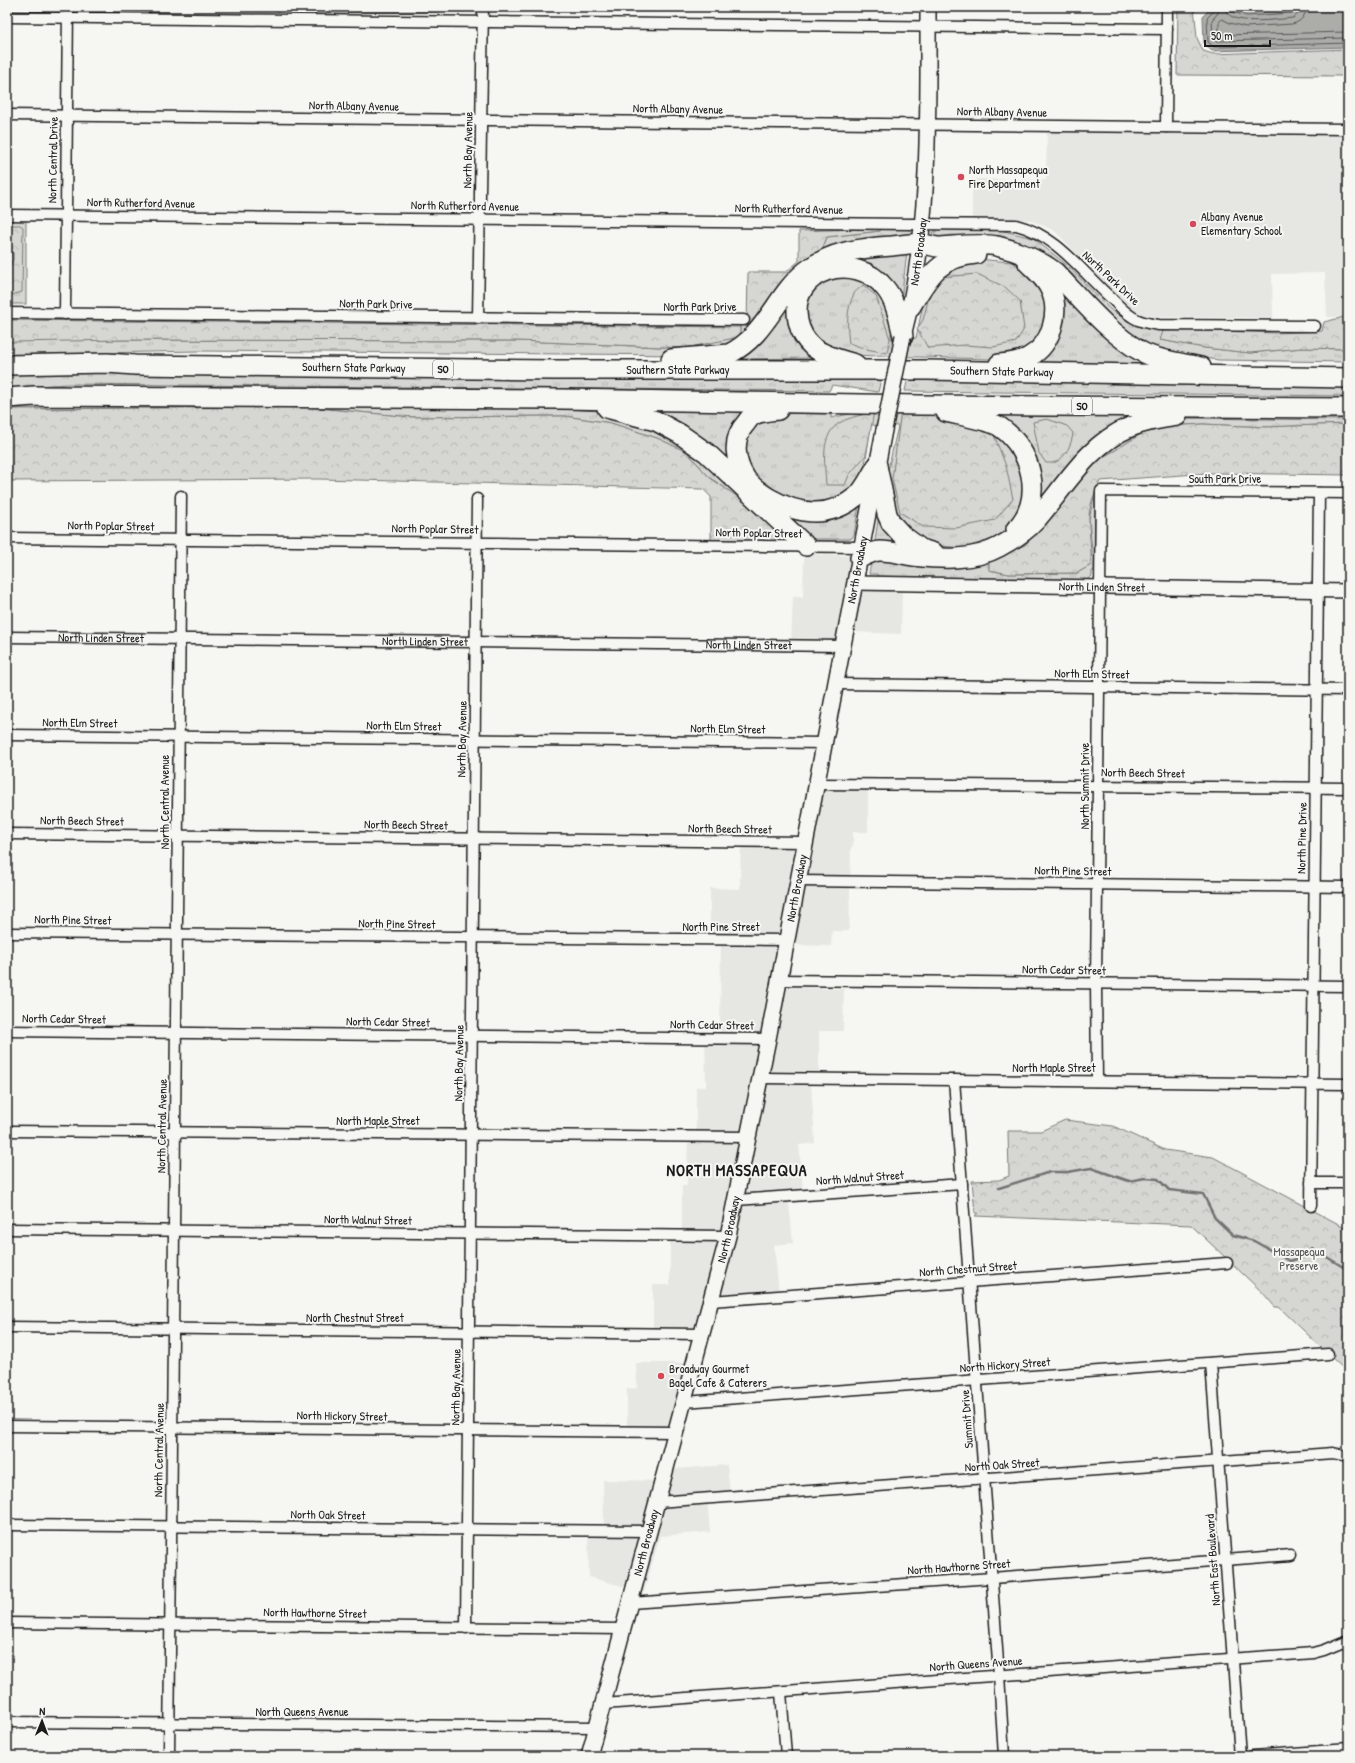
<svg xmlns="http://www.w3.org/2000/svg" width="1355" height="1763" font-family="'Patrick Hand',sans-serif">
	<defs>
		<pattern id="grass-tufts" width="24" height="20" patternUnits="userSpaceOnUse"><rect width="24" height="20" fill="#d6d6d2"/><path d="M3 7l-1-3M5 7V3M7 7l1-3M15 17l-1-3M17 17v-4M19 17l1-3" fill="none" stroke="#b7b7b4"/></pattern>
		<pattern id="forest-crowns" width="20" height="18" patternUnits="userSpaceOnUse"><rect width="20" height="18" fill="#d6d6d2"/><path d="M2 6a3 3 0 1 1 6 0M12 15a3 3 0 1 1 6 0" fill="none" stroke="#b7b7b4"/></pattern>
	</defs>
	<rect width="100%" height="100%" fill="#f6f6f2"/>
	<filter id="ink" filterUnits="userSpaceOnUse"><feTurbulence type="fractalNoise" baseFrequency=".025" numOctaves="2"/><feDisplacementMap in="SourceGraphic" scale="8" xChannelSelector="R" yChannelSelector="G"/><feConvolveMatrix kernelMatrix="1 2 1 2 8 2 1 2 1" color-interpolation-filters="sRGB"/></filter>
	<g filter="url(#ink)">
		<!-- built -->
		<g fill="#e6e6e2">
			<path d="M1047 129 1348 135V317H1327L1325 273 1272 274 1273 318 1156 317 1141 314 1132 309 1108 286 1055 231 1030 220 972 219V179L1046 180Z"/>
			<path d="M804 554 863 556 862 586 902 587 901 634 853 632 849 645 791 644 793 597H803Z"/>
			<path d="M820 789 868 790V832H853V846L851 847 849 931H832L831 946 795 945 786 987 844 989 843 1031H819V1084H811L815 1143 799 1145 804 1202 789 1203 793 1243 774 1245 779 1293 722 1297 713 1330H653V1285H670V1232H682V1186H687L688 1133H696V1087H706L705 1034H720L721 937 710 936V888L740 889 741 837 811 838Z"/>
			<path d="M636 1363H702L686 1428 627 1427V1389L637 1388Z"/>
			<path d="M727 1465 730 1494 707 1496 710 1532 660 1536 644 1592 589 1577 588 1528H604L603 1480 671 1481 675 1469Z"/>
		</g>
		<!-- grass -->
		<g fill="url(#grass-tufts)" stroke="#797977">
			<rect x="7" y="220" width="19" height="84"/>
			<path d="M883 228H907L910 230 909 238 804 266 822 250 827 237 880 231Z"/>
			<path d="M936 228 1000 230 1033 238 1067 265 1111 310 1135 325 1163 331 1160 340 1205 348 1250 353 1302 348 1348 349V362L1219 360 1187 356 1144 344 1113 323 1061 271 933 238 932 232H936Z"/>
			<path d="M907 253 900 308 850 262 793 301 818 358 731 359 829 260Z"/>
			<path d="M977 259 1011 262 1037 276 1051 298 1050 322 1037 345 1018 355 992 359 845 355 809 334 804 295 835 271 883 288 894 333H891V339L916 338 925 295 948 265Z"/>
			<path d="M1048 274 1150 363 1132 364H1027L1049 344Z"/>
			<path d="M761 322 741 343 691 355 198 351 7 355V341L124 340 518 341 685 348 740 336V325Z"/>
			<path d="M70 369 881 379 878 392 832 385 829 391 68 384 7 388V372Z"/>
			<path d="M908 377 1348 383V396L905 391Z"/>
			<path d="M59 404 567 409 614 412 657 425 702 453 786 535 783 538H776L778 533 723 487 709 477 687 452 657 438 611 423 565 416 411 417 307 407 7 409V406Z"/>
			<path d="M668 409H746L732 456 722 464 652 410Z"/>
			<path d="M862 411 936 412 998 429 1022 457 1029 488 1020 516 1000 537 963 548 928 545 903 530 885 483 898 426 871 425 865 465 861 473 863 476 854 492 820 509 762 488 746 469 740 435 768 413 831 414V418Z"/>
			<path d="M998 413 1140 414 1061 480 1036 504 1041 494 1037 492 997 419Z"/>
			<path d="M1179 418 1348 420V424L1265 427 1203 424 1152 427 1114 451 1095 461 1025 545 989 560V570L1009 574 1077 573 1091 565 1092 551 1089 519 1095 492 1094 571H1092V576L1088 580 877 578V574H869C871 561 870 560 883 555L942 566H970L989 560 1019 543 1037 524 1084 466 1112 441 1146 424Z"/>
			<path d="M860 499 854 535 852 538 849 539H814L809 537 786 518 794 513Z"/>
			<path d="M879 513 905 546 874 547Z"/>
		</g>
		<!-- forest -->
		<g fill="url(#forest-crowns)" stroke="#797977">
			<path d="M314 7H440V12L314 13Z"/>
			<path d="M1178 7H1194L1197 38 1203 51 1213 54 1348 49V76L1177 75Z"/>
			<path d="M7 225H20L23 227 22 292 8 296 7 272 13 260V253L7 247Z"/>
			<path d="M883 228 880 231 827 237 822 250 785 283 761 322 747 325 748 272H786L799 261V231Z"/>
			<path d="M977 274 1005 287 1020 301 1024 329 1016 342 993 347 965 345 928 348 917 329 923 320 930 293 942 277Z"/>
			<path d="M863 285 876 296 890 339 887 353 866 349 849 343C847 327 846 309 854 294 855 291 860 288 863 285Z"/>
			<path d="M1348 316V349L1302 348 1250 353 1205 348 1160 340 1163 331 1189 330 1276 333 1322 331 1324 322Z"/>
			<path d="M7 320 740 327V337L685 348 518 341 124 340 12 342 7 341Z"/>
			<path d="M307 407 411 417 565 416 611 423 657 438 687 452 709 477 765 516 778 533 773 543 711 542V497L703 489 319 479 7 481V409Z"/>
			<path d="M901 411 946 417 994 435 1006 466 1013 499 995 520 956 528 923 527 900 512 892 479Z"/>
			<path d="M874 412 866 455 849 475 845 485H826C825 464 819 434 841 422 850 417 863 415 874 412Z"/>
			<path d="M1047 419 1067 426 1073 433C1072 443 1066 457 1056 462 1054 463 1049 463 1046 463L1039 453 1033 422Z"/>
			<path d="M1203 424 1265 427 1348 424V475L1210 473 1100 481C1095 492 1088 508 1089 521 1089 536 1092 550 1091 565L1077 573 1009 574 989 570V560L1025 545 1095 461 1114 451 1152 427Z"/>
			<path d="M1065 1120 1113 1126 1165 1150 1213 1157 1348 1229V1373L1279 1307H1275L1263 1293 1191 1225 975 1216 978 1213H975L972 1181 999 1180 1009 1176 1008 1131H1041Z"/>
		</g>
		<!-- water -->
		<path fill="#acaca9" stroke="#727271" d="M1212 7H1227L1247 12 1318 7H1348V47L1212 51 1204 44 1203 16Z"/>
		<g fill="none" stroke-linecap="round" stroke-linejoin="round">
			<!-- shore -->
			<g stroke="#565654" stroke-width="1">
				<path d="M1214 7V11L1207 18 1208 42 1214 47 1348 43"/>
				<path d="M1219 7 1218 13 1212 20 1213 39 1216 41 1348 38"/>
				<path d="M1225 7C1226 28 1278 19 1293 18L1298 14 1300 7"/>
				<path d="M1230 7 1232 12 1247 16 1291 13 1295 11V7"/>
				<path d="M1306 7C1306 16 1301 22 1292 24L1246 27 1230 23 1222 19 1219 22V34L1221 35 1348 32"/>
			</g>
			<!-- stream -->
			<path stroke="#727271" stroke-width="2.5" d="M999 1188 1050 1172H1068L1091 1168 1129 1181 1145 1178 1158 1179 1169 1190 1203 1194 1215 1218 1233 1235 1254 1241 1290 1261 1306 1256 1312 1248 1348 1270"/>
			<defs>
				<g id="minor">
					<path d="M7 17 1167 29"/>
					<path d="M7 115 1348 129"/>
					<path d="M1166 127 1167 7"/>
					<path d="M7 215 1016 225C1057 235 1082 272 1112 299 1120 307 1128 316 1138 320 1145 323 1152 324 1159 325L1315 326"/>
					<path d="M7 313 744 320"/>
					<path d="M65 314 68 7"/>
					<path d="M478 318 483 7"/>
					<path d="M7 538 862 547"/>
					<path id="s1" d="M7 637 843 646"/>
					<path d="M836 684 1348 690"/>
					<path d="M7 735 824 743"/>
					<path d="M817 784 1348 788"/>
					<path d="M7 834 806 842"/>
					<path d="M798 881 1348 887"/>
					<path d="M7 933 787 940"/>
					<path d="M779 980 1348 986"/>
					<path d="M7 1031 768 1039"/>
					<path d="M760 1078 1348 1084"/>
					<path d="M954 1080 999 1675 1004 1756"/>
					<path d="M1097 1081 1096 983 1101 491 1348 493"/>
					<path d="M7 1131 748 1137"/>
					<path d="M1311 1183H1348"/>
					<path d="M736 1200 962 1184"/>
					<path d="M1311 1206 1319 493"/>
					<path d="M7 1229 728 1236"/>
					<path d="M711 1301 1227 1263"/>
					<path d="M7 1327 702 1334"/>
					<path d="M1211 1363 1240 1756"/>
					<path d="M684 1402 1328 1354"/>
					<path d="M7 1426 676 1432"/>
					<path d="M657 1502 1333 1453 1348 1456"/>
					<path d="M7 1525 650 1531"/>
					<path d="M630 1603 992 1578 1290 1555"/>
					<path d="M7 1623 623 1629"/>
					<path d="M466 1628 477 499"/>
					<path d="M781 1692 786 1756"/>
					<path d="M603 1704 1313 1653 1324 1650 1348 1640"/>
					<path d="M7 1722 597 1727"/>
					<path d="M169 1756 181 496"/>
					<path d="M1252 1756 1348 1749"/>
				</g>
				<g id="tertiary">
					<path id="s2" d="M855 583 1348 591"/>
				</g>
				<g id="secondary">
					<path id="s3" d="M903 336C931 229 928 117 928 7"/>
					<path id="s4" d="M589 1756 728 1236 768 1039 884 430"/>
				</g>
				<g id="motorway">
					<path d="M911 306C929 276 939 257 976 254"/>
					<path d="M671 359 729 354C766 336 776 295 806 271 831 251 861 248 892 246 902 245 912 243 922 244 928 244 933 247 939 247 956 246 981 243 997 246 1017 251 1038 259 1055 272 1081 299 1108 333 1142 352 1160 361 1182 363 1201 367"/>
					<path d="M855 364C841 360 824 356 813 347 805 340 800 331 798 321 788 269 855 250 885 288 896 301 899 320 903 336"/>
					<path d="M999 364C1009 363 1020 362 1029 357 1052 345 1061 311 1050 289 1045 278 1036 271 1028 263"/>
					<path id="s5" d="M7 365 107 363 135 365 555 370H927L1348 378"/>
					<path d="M7 398 34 396 562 399 920 405 1348 408"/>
					<path d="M607 408 656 421 680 434 707 453 806 546"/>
					<path d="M778 410C770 411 762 411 754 415 751 416 748 420 746 423 731 439 735 462 746 479 752 487 761 493 769 498 799 515 829 519 857 496 865 489 871 475 877 466"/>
					<path d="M946 412C958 415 992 421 1000 427 1032 449 1045 499 1016 529"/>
					<path d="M877 466 887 514 891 523 902 535 921 549 934 553"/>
					<path d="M860 558C866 555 874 551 880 551 891 551 902 554 913 556 941 559 974 561 999 547 1012 540 1026 531 1036 520 1065 487 1087 445 1130 427 1145 421 1161 418 1177 416"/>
				</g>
			</defs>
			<!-- minor casing -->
			<use href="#minor" stroke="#1c1c1c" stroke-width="13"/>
			<!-- tertiary casing -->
			<use href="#tertiary" stroke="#1c1c1c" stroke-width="16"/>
			<!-- secondary casing -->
			<use href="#secondary" stroke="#1c1c1c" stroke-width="18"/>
			<!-- motorway casing -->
			<use href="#motorway" stroke="#1c1c1c" stroke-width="22"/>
			<!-- minor -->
			<use href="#minor" stroke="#f6f6f2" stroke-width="10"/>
			<!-- tertiary -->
			<use href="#tertiary" stroke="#f6f6f2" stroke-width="13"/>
			<!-- secondary -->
			<use href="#secondary" stroke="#f6f6f2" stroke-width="15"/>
			<!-- motorway -->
			<use href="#motorway" stroke="#f6f6f2" stroke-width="19"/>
			<defs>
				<path id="secondary-bridge" d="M884 430 903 336"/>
			</defs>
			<!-- secondary-bridge casing -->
			<use href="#secondary-bridge" stroke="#1c1c1c" stroke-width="18" stroke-linecap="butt"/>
			<!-- secondary-bridge -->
			<use href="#secondary-bridge" stroke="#f6f6f2" stroke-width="15"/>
		</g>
	</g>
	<!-- markers -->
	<g fill="#d1495b" stroke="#f6f6f2" stroke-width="1.5">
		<circle cx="961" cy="177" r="4"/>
		<circle cx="1193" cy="224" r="4"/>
		<circle cx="661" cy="1376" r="4"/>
	</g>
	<g text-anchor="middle" stroke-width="4" stroke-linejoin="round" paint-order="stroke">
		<!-- shield labels -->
		<g fill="#f6f6f2" stroke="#5d5d5c" stroke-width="1">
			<rect x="433" y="360" width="20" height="18" rx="3"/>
			<rect x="1072" y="397" width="20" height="18" rx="3"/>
		</g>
		<g font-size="11" font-weight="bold" fill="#1c1c1c">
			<text x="443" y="373">SO</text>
			<text x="1082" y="410">SO</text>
		</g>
		<!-- street labels -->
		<g font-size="12" fill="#1c1c1c" stroke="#f6f6f2">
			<text transform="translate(354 106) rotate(1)" y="4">North Albany Avenue</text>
			<text transform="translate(678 109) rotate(1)" y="4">North Albany Avenue</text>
			<text transform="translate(1002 112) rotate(1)" y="4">North Albany Avenue</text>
			<text transform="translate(468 150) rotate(-89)" y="4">North Bay Avenue</text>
			<text transform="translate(53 160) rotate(-89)" y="4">North Central Drive</text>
			<text transform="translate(141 203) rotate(1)" y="4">North Rutherford Avenue</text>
			<text transform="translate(465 206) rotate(1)" y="4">North Rutherford Avenue</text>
			<text transform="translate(789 209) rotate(1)" y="4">North Rutherford Avenue</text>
			<text dy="4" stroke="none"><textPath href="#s3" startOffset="86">North Broadway</textPath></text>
			<text transform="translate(1111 278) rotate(43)" y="4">North Park Drive</text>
			<text transform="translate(376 304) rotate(1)" y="4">North Park Drive</text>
			<text x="700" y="311">North Park Drive</text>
			<text dy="4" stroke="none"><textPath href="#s5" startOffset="347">Southern State Parkway</textPath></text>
			<text dy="4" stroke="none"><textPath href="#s5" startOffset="671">Southern State Parkway</textPath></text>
			<text dy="4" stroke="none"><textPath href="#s5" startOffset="995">Southern State Parkway</textPath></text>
			<text x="1225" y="483">South Park Drive</text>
			<text transform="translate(111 526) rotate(1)" y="4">North Poplar Street</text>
			<text transform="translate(435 529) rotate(1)" y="4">North Poplar Street</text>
			<text transform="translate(759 533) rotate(1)" y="4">North Poplar Street</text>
			<text dy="4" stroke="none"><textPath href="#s4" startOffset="1217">North Broadway</textPath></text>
			<text dy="4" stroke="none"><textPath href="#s2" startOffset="247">North Linden Street</textPath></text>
			<text dy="4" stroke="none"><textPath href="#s1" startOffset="94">North Linden Street</textPath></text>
			<text dy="4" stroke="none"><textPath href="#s1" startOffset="418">North Linden Street</textPath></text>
			<text dy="4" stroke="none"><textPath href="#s1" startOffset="742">North Linden Street</textPath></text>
			<text transform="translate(1092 674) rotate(1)" y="4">North Elm Street</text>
			<text transform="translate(80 723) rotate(1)" y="4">North Elm Street</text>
			<text transform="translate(404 726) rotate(1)" y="4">North Elm Street</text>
			<text transform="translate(728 729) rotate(1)" y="4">North Elm Street</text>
			<text transform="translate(462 739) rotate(-89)" y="4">North Bay Avenue</text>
			<text transform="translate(1143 773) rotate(1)" y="4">North Beech Street</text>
			<text transform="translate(1085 786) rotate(-90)" y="4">North Summit Drive</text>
			<text transform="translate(165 802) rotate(-90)" y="4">North Central Avenue</text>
			<text transform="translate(82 821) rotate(1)" y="4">North Beech Street</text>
			<text transform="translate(406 825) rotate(1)" y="4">North Beech Street</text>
			<text transform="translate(730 829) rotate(1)" y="4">North Beech Street</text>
			<text transform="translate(1302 838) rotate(-89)" y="4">North Pine Drive</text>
			<text transform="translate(1073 871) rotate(1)" y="4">North Pine Street</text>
			<text dy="4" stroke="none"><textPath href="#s4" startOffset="893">North Broadway</textPath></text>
			<text transform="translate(73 920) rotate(1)" y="4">North Pine Street</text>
			<text transform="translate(397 924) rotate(1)" y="4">North Pine Street</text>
			<text x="721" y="931">North Pine Street</text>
			<text transform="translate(1064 970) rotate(1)" y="4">North Cedar Street</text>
			<text transform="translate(64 1019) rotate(1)" y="4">North Cedar Street</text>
			<text transform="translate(388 1022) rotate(1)" y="4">North Cedar Street</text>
			<text transform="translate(712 1025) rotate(1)" y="4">North Cedar Street</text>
			<text transform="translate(459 1063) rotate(-89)" y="4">North Bay Avenue</text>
			<text x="1054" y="1072">North Maple Street</text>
			<text x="378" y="1125">North Maple Street</text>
			<text transform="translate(162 1126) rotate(-89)" y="4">North Central Avenue</text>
			<text transform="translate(860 1178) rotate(-4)" y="4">North Walnut Street</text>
			<text transform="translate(368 1220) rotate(1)" y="4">North Walnut Street</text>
			<text dy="4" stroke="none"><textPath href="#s4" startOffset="545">North Broadway</textPath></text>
			<text transform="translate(968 1269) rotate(-4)" y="4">North Chestnut Street</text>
			<text x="355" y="1322">North Chestnut Street</text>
			<text transform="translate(1005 1365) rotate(-4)" y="4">North Hickory Street</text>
			<text transform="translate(456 1387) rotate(-89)" y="4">North Bay Avenue</text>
			<text transform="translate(342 1416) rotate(1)" y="4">North Hickory Street</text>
			<text transform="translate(967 1419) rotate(-94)" y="4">Summit Drive</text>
			<text transform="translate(159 1450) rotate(-89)" y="4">North Central Avenue</text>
			<text transform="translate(1002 1465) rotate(-4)" y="4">North Oak Street</text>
			<text transform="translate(328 1515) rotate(1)" y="4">North Oak Street</text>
			<text dy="4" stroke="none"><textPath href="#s4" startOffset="221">North Broadway</textPath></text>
			<text transform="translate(1213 1560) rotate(-94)" y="4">North East Boulevard</text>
			<text transform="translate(959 1567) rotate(-4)" y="4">North Hawthorne Street</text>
			<text transform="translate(315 1613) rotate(1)" y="4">North Hawthorne Street</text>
			<text transform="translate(976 1664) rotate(-4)" y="4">North Queens Avenue</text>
			<text x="302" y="1716">North Queens Avenue</text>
		</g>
		<!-- poi labels -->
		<g font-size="12" fill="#1c1c1c" stroke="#f6f6f2" text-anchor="start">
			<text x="969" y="174">North Massapequa<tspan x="969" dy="14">Fire Department</tspan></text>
			<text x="1201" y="221">Albany Avenue<tspan x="1201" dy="14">Elementary School</tspan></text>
			<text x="669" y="1373">Broadway Gourmet<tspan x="669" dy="14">Bagel Cafe &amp; Caterers</tspan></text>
		</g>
		<!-- park labels -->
		<g font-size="12" fill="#545453" stroke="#f6f6f2">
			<text x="1299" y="1256">Massapequa<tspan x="1299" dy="14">Preserve</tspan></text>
		</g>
		<!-- district labels -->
		<g font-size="16" font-weight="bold" letter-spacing="1" fill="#1c1c1c" stroke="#f6f6f2">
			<text x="737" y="1176">NORTH MASSAPEQUA</text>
		</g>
	</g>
	<!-- margin -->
	<rect width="1355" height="1763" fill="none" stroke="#f6f6f2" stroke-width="24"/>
	<rect x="12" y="12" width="1331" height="1739" fill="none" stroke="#1c1c1c" stroke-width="1.5" filter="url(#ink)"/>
	<!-- north arrow -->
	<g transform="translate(42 1721) rotate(1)" stroke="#f6f6f2" stroke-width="3" paint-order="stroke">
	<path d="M0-3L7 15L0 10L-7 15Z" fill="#1c1c1c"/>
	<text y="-6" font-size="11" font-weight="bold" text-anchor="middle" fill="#1c1c1c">N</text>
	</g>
	<!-- scale -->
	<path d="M1205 40v6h65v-6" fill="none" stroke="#1c1c1c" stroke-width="2"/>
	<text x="1211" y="40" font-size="12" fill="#1c1c1c" stroke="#f6f6f2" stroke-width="3" paint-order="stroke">50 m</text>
</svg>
